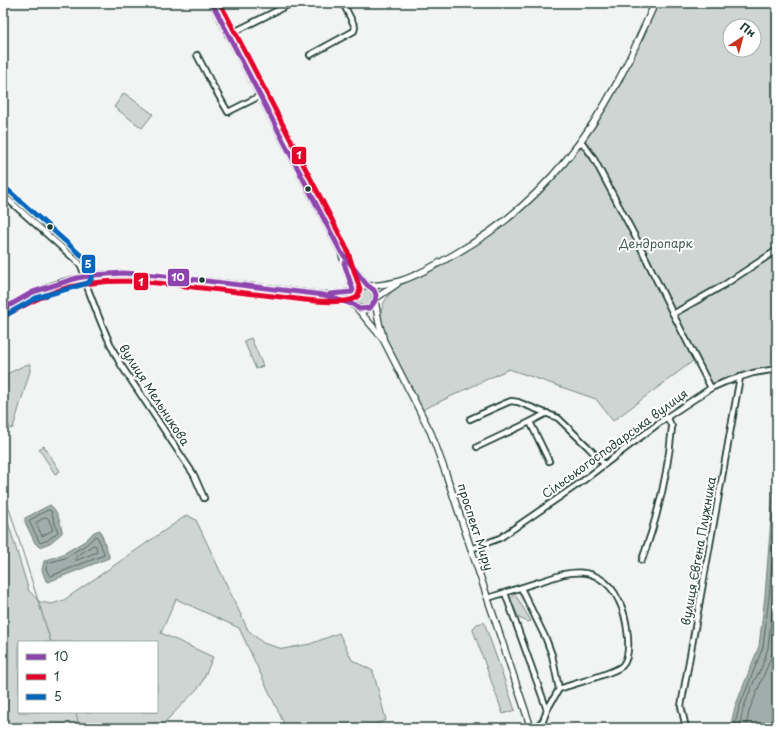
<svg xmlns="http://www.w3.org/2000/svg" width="780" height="731" font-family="'Playpen Sans',sans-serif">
	<rect width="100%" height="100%" fill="#f2f3f3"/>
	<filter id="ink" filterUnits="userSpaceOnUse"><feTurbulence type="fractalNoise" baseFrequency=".025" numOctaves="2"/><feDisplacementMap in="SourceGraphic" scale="8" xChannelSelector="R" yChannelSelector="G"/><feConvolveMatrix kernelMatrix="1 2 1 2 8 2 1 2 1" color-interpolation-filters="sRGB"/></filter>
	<g filter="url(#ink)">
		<!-- green -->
		<g fill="#ced5d3" stroke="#768984" fill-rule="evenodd">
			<path d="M659 3H777V368L711 386 697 358 613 421 596 399 509 369 422 410C414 395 406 379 397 363 381 331 368 307 403 282L511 219 536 196 551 181 567 163 631 60ZM730 26H754V50H730Z"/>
			<path d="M124 93 153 114 142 128 114 107Z"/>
			<circle cx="364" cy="297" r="8"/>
			<path d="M251 338 263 366 256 369 244 341Z"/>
			<path d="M30 364V371L13 428 10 429 3 410V376L25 365Z"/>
			<path d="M44 446 60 471 55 474 39 449Z"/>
			<path d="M3 506 29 591 40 602 52 604 64 600 187 515 196 520 248 630 263 643 283 649 310 644 339 633 352 660 373 671 386 720 366 728H286L239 628 176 599 161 633 213 657 201 685 164 723 165 728H3ZM19 642H157V712H19Z"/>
			<path d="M513 595 516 596 531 621 528 622 519 618 510 599Z"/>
			<path d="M484 622 515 710 503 714 473 630V628L477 624Z"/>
		</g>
		<!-- water -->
		<g fill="#a1adaa" stroke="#6d807b">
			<path d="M777 469V728H730L735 707 759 646 765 596 773 494Z"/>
			<path d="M50 505C57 509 60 522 62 530V533L50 543 39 547 35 543 25 522V518Z"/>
			<path d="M100 530 109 555V558L48 582 46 581 42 570 44 561 63 554 85 541 94 532Z"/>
		</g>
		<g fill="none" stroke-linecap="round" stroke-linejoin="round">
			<!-- shore -->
			<g stroke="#536a63" stroke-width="1">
				<path d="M48 510 51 511 58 532 48 540 40 543 29 521Z"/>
				<path d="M46 517 48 518 53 530 42 536 36 523Z"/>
				<path d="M96 536 98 538 104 553V555L51 576 49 575 46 569 47 563 65 558 87 544Z"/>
				<path d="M94 545 96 546 97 552 77 560H75L76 557Z"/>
				<path d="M734 728 739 708 763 647 769 597 777 498"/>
				<path d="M739 728 743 709 754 681 761 669 768 648 777 565"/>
				<path d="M746 728 749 711 774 650 777 624"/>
			</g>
			<!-- stream -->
			<g stroke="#6d807b" stroke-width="1">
				<path d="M3 489 51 642"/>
				<path d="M76 712 79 728"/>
			</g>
			<defs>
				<g id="minor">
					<path d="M228 35 292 3"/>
					<path d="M197 55 212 84 228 112 260 96"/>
					<path d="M310 55 354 31 355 27 343 3"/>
					<path d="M581 141 593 157 637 240 673 314 711 388"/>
					<path d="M3 195 79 263C85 270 84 280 88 289 98 315 107 341 121 365L194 475 204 498"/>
					<path d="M673 314 724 285 777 250"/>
					<path d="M470 419 506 403 511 401 518 402 558 418 588 447 604 464"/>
					<path d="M530 422 549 461"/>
					<path d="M477 447 530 422 547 413"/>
					<path d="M471 549 500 538 580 483 667 417 711 388 725 382 753 373 777 369"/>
					<path d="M642 560C658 517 668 472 672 427L667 417"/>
					<path d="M521 588 546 639 552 655 559 689 547 710"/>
					<path d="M505 593 547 710 543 721 534 728"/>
					<path d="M488 598 564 574C576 572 588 571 599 578 608 583 615 592 619 601 626 614 634 654 622 666 613 674 572 684 559 689"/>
					<path d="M686 728 681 706 740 377"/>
				</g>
				<g id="major">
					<path d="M212 3 341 252 353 290"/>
					<path d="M344 256 367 285"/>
					<path d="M370 286C381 285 392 284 403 280 423 273 441 262 460 251 528 212 580 152 617 83 631 57 643 30 655 3"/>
					<path d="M327 295C335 298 345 300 353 305 357 307 359 310 364 309 369 309 372 307 374 303 387 280 339 279 354 305"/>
					<path d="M376 298 397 284"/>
					<path d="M375 301 379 323 383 337"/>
					<path d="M356 307 383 339 431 433 446 474 531 728"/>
					<path d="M3 309C27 296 52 283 79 278 120 269 162 276 203 281 244 285 284 290 324 295L352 292"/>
				</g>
			</defs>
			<!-- minor casing -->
			<use href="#minor" stroke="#1f3d34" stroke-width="8"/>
			<!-- major casing -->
			<use href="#major" stroke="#1f3d34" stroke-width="8"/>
			<!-- minor -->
			<use href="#minor" stroke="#fff" stroke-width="4.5"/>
			<!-- major -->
			<use href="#major" stroke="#fff" stroke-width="5.5"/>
			<defs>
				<g id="bus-1">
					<path d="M330 294 352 292 353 290 344 263"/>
					<path d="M3 309 33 292 77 278 95 275 123 273 156 275 324 295 354 305 359 309 370 308 375 301 376 295 374 290 367 285 341 252 212 3"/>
				</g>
				<path id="bus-2" d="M6 315C27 304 47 293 70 287 114 276 158 283 202 288 229 291 255 294 281 297 296 299 347 307 358 296L360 289 347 249 220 3"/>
				<path id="bus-3" d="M6 315 36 298 88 283C96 277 90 265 84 258L8 190"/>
			</defs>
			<!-- bus-1 casing -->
			<use href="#bus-1" stroke="#fff" stroke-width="8"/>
			<!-- bus-2 casing -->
			<use href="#bus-2" stroke="#fff" stroke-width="8"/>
			<!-- bus-3 casing -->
			<use href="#bus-3" stroke="#fff" stroke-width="8"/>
			<!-- bus-1 -->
			<use href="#bus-1" stroke="#8e44ad" stroke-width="5"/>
			<!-- bus-2 -->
			<use href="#bus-2" stroke="#e4002b" stroke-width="5"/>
			<!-- bus-3 -->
			<use href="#bus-3" stroke="#0065bd" stroke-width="5"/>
		</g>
	</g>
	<!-- markers -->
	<g fill="#1f3d34" stroke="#fff" stroke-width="1.5">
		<circle cx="308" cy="189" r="3.5"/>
		<circle cx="50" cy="227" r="3.5"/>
		<circle cx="202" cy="280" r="3.5"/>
	</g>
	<g text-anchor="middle" stroke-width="4" stroke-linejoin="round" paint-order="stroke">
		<!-- park labels -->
		<g font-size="12" fill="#425b54" stroke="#fff">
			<text x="656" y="248">Дендропарк</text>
		</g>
		<!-- street labels -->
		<g font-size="12" fill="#1f3d34" stroke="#fff">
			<text transform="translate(154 395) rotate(57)" y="4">вулиця Мельникова</text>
			<text transform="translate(615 444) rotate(-36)" y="4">Сільськогосподарська вулиця</text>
			<text transform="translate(475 527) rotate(72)" y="4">проспект Миру</text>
			<text transform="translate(699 551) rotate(-80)" y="4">вулиця Євгена Плужника</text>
		</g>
	</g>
	<g stroke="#fff" stroke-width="1.5">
		<rect x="291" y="146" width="16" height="19" rx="4" fill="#e4002b"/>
		<rect x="81" y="254" width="15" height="20" rx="4" fill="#0065bd"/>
		<rect x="167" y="268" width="23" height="19" rx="4" fill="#8e44ad"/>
		<rect x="133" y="272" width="16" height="19" rx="4" fill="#e4002b"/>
	</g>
	<g font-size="11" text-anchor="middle" font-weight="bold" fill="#fff">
		<text x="299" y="159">1</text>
		<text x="88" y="268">5</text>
		<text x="178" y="281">10</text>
		<text x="141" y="286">1</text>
	</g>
	<!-- margin -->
	<rect width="780" height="731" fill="none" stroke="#fff" stroke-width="16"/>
	<rect x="8" y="8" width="764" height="715" fill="none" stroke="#1f3d34" stroke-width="1.5" filter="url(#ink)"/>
	<!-- legend -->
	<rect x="18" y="641" width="140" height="72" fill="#ffffff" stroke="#a5b1ae"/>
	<rect x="26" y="654" width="20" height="6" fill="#8e44ad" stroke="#a5b1ae"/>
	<text x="54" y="661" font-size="12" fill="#1f3d34">10</text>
	<rect x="26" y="674" width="20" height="6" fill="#e4002b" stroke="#a5b1ae"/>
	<text x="54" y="681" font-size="12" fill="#1f3d34">1</text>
	<rect x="26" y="694" width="20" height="6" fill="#0065bd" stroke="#a5b1ae"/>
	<text x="54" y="701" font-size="12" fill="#1f3d34">5</text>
	<!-- north arrow -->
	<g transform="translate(742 38) rotate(36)"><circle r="19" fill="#ffffff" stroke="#a5b1ae"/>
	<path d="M0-3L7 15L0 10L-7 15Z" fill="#c8321e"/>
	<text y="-6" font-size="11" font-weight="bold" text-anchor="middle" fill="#1f3d34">Пн</text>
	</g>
</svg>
